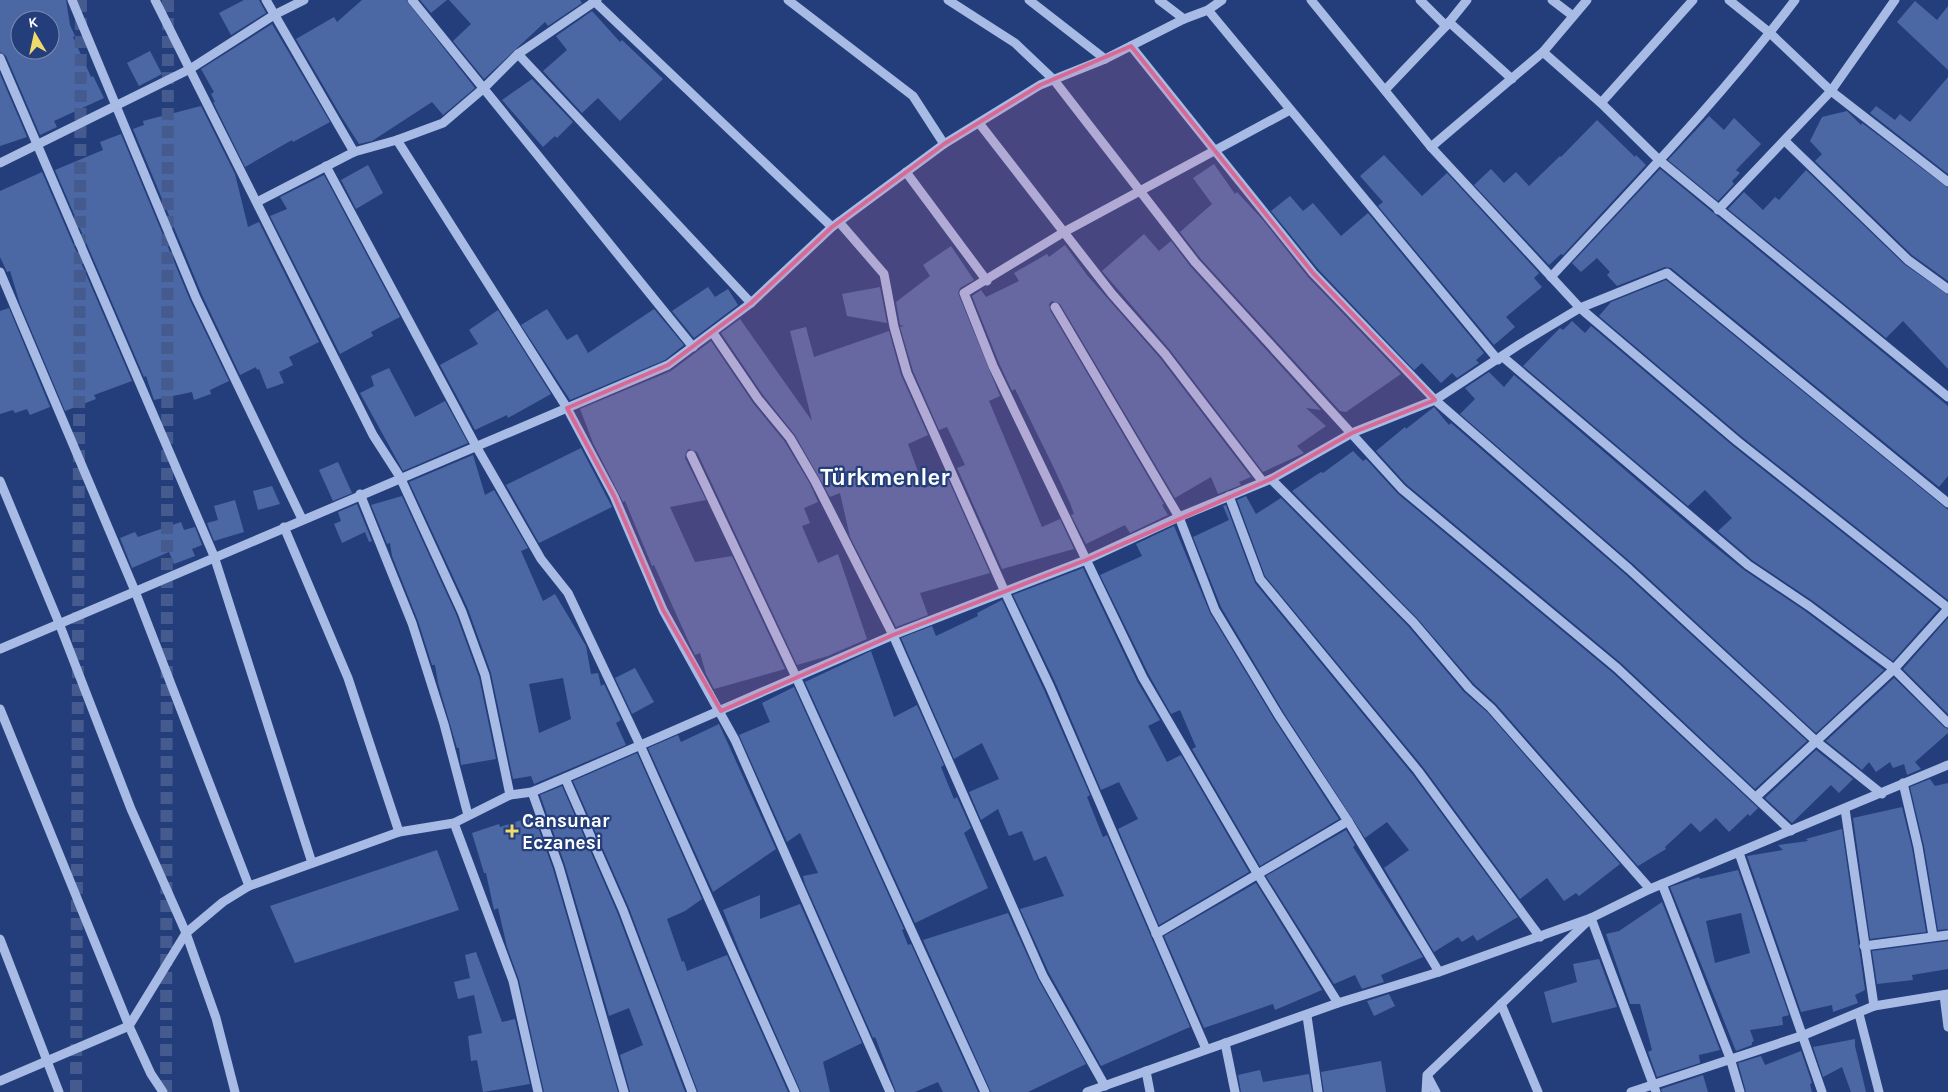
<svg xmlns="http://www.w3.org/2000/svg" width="1948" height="1092" font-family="Karla,sans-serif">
	<rect width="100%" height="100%" fill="#243e7b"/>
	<!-- building -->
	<g fill="#4c68a4" fill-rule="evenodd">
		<path d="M0 0H66L70 25 75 36 73 37 91 77 93 76 104 98 54 121 57 127 40 135 6 56 0 52ZM20 20H50V50H20Z"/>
		<path d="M244 0H259L266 13 231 35 219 13Z"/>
		<path d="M362 0H406L475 88 443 115 432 102 372 141 359 144 341 116 296 39 334 17 337 22Z"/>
		<path d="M420 0H447L431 13Z"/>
		<path d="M449 0H580L582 3 548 26 545 22 484 79 453 41 471 24Z"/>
		<path d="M1915 1 1937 20 1948 6V70L1897 22Z"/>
		<path d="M592 11 620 42 622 40 663 79 620 121 598 98 582 113 543 71 567 50 556 36Z"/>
		<path d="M272 24 330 122 293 142 292 140 245 167 213 102H215L211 94 214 92 201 69Z"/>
		<path d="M150 51 162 74 139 86 127 63Z"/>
		<path d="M0 74 27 137 0 146Z"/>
		<path d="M1948 77V174L1870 113 1876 106 1895 120 1900 114 1910 122Z"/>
		<path d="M532 79 573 122 557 138 555 136 543 147 502 100Z"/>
		<path d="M201 106 235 174 248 227 259 222 319 342 289 357 293 365 279 372 284 383 267 389 259 369 257 370 256 367 240 375 202 295 133 129 144 125 143 121Z"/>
		<path d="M1847 111 1861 125 1862 123 1948 188V281L1912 255 1815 161 1822 154 1810 141 1822 117Z"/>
		<path d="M1709 116 1724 130 1734 118 1761 144 1736 170 1740 173 1732 181 1734 184 1718 201 1668 160Z"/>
		<path d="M1597 120 1635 157 1636 155 1646 165 1563 255 1561 254 1549 265 1474 185 1491 169 1504 183 1516 172 1529 186 1560 156 1561 157Z"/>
		<path d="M121 134 190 300 229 381 210 390 211 394 194 400 192 392 154 400 146 376 144 377 55 170 103 150 100 142Z"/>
		<path d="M1384 155 1422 196 1447 173 1539 273 1534 278 1542 287 1506 317 1515 327 1494 345 1378 206 1383 202 1360 176Z"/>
		<path d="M1214 164 1235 194 1237 192 1262 219 1308 277 1401 374 1346 412 1340 411 1200 258 1180 232 1212 204 1193 178Z"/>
		<path d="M368 165 383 193 356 209 341 180Z"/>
		<path d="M1660 169 1948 406V476L1939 487 1671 268 1665 267 1617 286 1607 275 1610 272 1597 258 1581 272 1572 263Z"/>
		<path d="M1806 170 1904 264 1948 295V369L1903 321 1886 338 1728 209 1744 192 1763 210 1775 197 1779 200Z"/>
		<path d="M42 172 132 381 94 395 96 399 65 411 20 304 10 271 7 272 0 257V191Z"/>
		<path d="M324 175 400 317 371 332 373 336 340 354 270 216 287 209 280 197Z"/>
		<path d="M1290 196 1303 211 1313 203 1341 236 1368 213 1484 353 1476 360 1479 363 1457 378 1452 373 1441 383 1422 363 1414 370 1318 269 1271 211Z"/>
		<path d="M1144 234 1159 251 1171 241 1190 266 1321 410 1306 408 1326 426 1297 446 1304 453 1263 472 1170 350 1102 271Z"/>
		<path d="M1065 245 1087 275 1160 358 1251 477 1239 482 1241 485 1218 494 1211 477 1175 498 1060 304 1052 301 1049 304 1050 310 1164 504 1162 505 1168 515 1130 533 1125 525 1086 544 1071 515 1074 514 1070 503 1053 466 1015 389 1012 391 999 363 972 296 981 290 986 297 1019 281 1014 273 1047 254 1049 257Z"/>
		<path d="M951 246 974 280 960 288 958 293 1000 396 989 401 1042 527 1060 519 1074 549 1002 569 957 468 965 465 947 427 939 430 913 371 900 327 904 326 900 325 896 302 930 276 923 265Z"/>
		<path d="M1666 280 1948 510V600L1741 436 1599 316 1611 302Z"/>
		<path d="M708 287 715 297 728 289 738 305 694 338 672 311Z"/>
		<path d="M880 287 887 323 847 316 842 294Z"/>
		<path d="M9 308 50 407 30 415 27 409 15 413 13 410 0 414V311Z"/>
		<path d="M547 309 567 340 577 334 588 353 654 309 684 345 665 360 570 400 521 325Z"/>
		<path d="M498 310 551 394 508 418 507 415 475 430 440 365 478 344 469 330Z"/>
		<path d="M740 319 812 421 790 331 806 327 814 357 889 331 901 375 928 435 908 444 924 488 948 479 990 573 920 593 928 615 896 627 850 537 840 493 830 497 795 435 763 395 721 333Z"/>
		<path d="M1572 321 1585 333 1591 326 1733 446 1939 609 1893 661 1813 601 1752 560 1718 531 1732 518 1705 490 1688 506 1523 366 1560 328 1563 330Z"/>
		<path d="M711 341 753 403 785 442 810 484 818 502 804 508 810 523 802 526 818 563 838 554 867 639 828 656 797 665 697 452 689 449 686 452 685 458 706 500 670 507 695 562 732 556 785 669 714 689 706 674 700 653 695 655 691 647 654 565 652 566 625 501 623 502 593 443 580 409 671 371Z"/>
		<path d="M389 368 415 417 445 401 468 443 403 471 360 393 374 386 371 376Z"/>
		<path d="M1489 372 1504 387 1514 375 1708 541 1744 570 1805 611 1884 670 1816 733 1633 564 1460 414 1475 399 1465 388Z"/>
		<path d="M1434 407 1449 425 1451 423 1625 574 1807 741 1755 789 1621 663 1406 484 1376 451 1405 427 1406 429Z"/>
		<path d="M581 448 612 507 539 543 506 485Z"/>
		<path d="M1353 451 1363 461 1366 459 1398 494 1613 673 1758 808 1750 816 1748 814 1729 832 1716 818 1700 832 1691 823 1665 847 1666 849 1638 866 1496 704 1474 684 1417 618 1292 491 1321 472 1323 473Z"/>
		<path d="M473 455 485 495 494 490 528 548 521 551 543 601 555 594 586 646 591 674 598 673 601 686 604 684 621 720 616 723 626 745 534 784 531 776 513 779 491 673 468 609 409 482ZM563 678 571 719 539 733 529 684Z"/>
		<path d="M338 462 352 493 333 501 319 470Z"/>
		<path d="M272 486 280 504 258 510 253 491Z"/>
		<path d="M402 496 456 614 479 677 496 759 461 765 459 748H457L438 683 435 665H432L418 621 392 556 390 543 387 544 371 505Z"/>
		<path d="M1246 496 1256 514 1281 498 1408 626 1464 692 1487 712 1620 864 1579 896 1576 893 1564 901 1547 878 1520 899 1423 767 1265 576 1237 500Z"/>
		<path d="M235 500 244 532 214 541 207 523 218 520 214 506Z"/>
		<path d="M357 504 372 541 369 542 365 532 342 543 334 524 341 521 338 512Z"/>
		<path d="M1226 505 1255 583 1413 775 1518 917 1477 941 1473 935 1462 942 1458 937 1434 952 1384 868 1409 850 1387 822 1365 838 1284 713 1221 607 1193 537 1229 520 1223 506Z"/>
		<path d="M181 522 184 530 195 527 202 545 192 549 195 556 174 564 169 552 132 568 120 538 135 532 138 537Z"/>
		<path d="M1174 526 1210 613 1274 719 1339 819 1260 866 1192 749 1196 747 1180 710 1171 714 1149 675 1100 575 1142 556 1136 544Z"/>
		<path d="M1083 568 1137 681 1160 720 1148 726 1167 762 1181 755 1249 872 1159 925 1118 829 1138 819 1119 782 1101 790 1056 684 1013 595Z"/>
		<path d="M1002 600 1044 690 1090 795 1087 797 1103 837 1107 835 1190 1027 1101 1066 1049 973 1020 909 1064 896 1046 856 1034 861 1022 831 1009 836 998 809 981 820 969 792 999 779 982 743 954 759 901 638 932 626 936 636 978 616 977 613Z"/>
		<path d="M1948 618V714L1903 669Z"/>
		<path d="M871 651 894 717 917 705 944 765 941 767 954 799 957 797 971 828 964 833 988 888 915 923 805 682Z"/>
		<path d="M635 668 654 702 632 714 615 678Z"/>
		<path d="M1894 678 1944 727 1948 729V733L1915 762 1921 769 1907 775 1904 764 1893 768 1890 762 1876 772 1869 762 1862 770 1826 741Z"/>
		<path d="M794 687 904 929 902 930 908 945 911 944 978 1092H943L938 1082 915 1092H896L875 1037 873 1038 805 884 803 876 818 873 800 833 787 842 739 735 770 722 762 703Z"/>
		<path d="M719 724 776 849 713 892 648 748 678 735 681 742Z"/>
		<path d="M1816 750 1853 779 1839 793 1831 785 1792 823 1765 798Z"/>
		<path d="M637 753 702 899 685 911 667 919 682 962 684 961 687 971 727 955 788 1092H698L629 908 573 781Z"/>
		<path d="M1930 779 1935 786 1948 783V929L1938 930 1924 846 1910 787Z"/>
		<path d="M562 786 617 912 685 1092H630L620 1055 643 1045 629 1008 609 1016 565 865 540 795Z"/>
		<path d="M1902 807 1912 848 1926 932 1870 939 1853 818Z"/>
		<path d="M534 816 553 869 618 1092H544L519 980 507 947 498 908 494 910 486 873H484L472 833 499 824 500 827Z"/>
		<path d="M1842 829 1865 990 1855 995 1858 1003 1833 1012 1832 1005 1801 1012 1747 856 1783 850 1778 845 1808 841 1806 839Z"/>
		<path d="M1346 830 1355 845 1353 847 1423 957 1381 975 1384 982 1362 989 1355 975 1334 984 1266 876Z"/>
		<path d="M437 850 459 910 295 963 270 906Z"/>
		<path d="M1738 870 1789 1015 1782 1017 1783 1025 1750 1030 1754 1041 1752 1042V1045L1736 1051 1670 887 1699 877 1700 879ZM1741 913 1750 953 1715 963 1706 921Z"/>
		<path d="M1256 883 1322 990 1275 1010 1273 1004 1204 1028 1164 936Z"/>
		<path d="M760 895V919L800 904 862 1043 823 1062 830 1092H801L739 950 723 910Z"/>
		<path d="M1662 902 1720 1050 1699 1055 1700 1063 1657 1077 1648 1052 1652 1050 1640 1004H1630L1606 934 1619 931Z"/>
		<path d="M1008 913 1038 979 1086 1064 1028 1092H991L923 940Z"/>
		<path d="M1948 941V969L1912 975 1913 980 1877 984 1872 951Z"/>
		<path d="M476 952 502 1022 515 1019 530 1084 483 1092 477 1060 471 1061 468 1036 482 1033 474 995 458 999 454 982 470 978 465 955Z"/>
		<path d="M1599 959 1617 1007 1552 1023 1544 992 1577 982 1573 964Z"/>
		<path d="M1389 994 1395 1006 1374 1016 1367 1001Z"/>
		<path d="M1855 1039V1046L1866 1092H1851L1842 1067 1823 1077 1813 1047Z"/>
		<path d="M1801 1051 1812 1083 1810 1084 1812 1092H1746L1738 1063 1761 1056 1765 1065Z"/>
		<path d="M1381 1061 1386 1092H1324L1321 1072Z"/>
		<path d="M1260 1070 1263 1082 1309 1074 1312 1092H1241L1238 1075Z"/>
		<path d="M1703 1075 1708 1092H1662L1661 1089Z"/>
	</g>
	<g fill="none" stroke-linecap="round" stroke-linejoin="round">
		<!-- major-tunnel -->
		<g stroke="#455b8f" stroke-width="12" stroke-dasharray="12 6" stroke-linecap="butt">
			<path d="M76 1092 81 0"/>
			<path d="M166 1092 168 0"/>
		</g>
		<!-- minor -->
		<g stroke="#a7bbe5" stroke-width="9">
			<path d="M72 0 196 298 302 519"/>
			<path d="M155 0 373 435 400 477 462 612 485 675 510 795"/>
			<path d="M266 0 354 152"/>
			<path d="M412 0 693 347"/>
			<path d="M593 0 832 227"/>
			<path d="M788 0 913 96 944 144"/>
			<path d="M948 0 1015 43 1054 80 1195 262 1402 489 1617 668 1791 831"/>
			<path d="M1029 0 1105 59"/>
			<path d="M1159 0 1184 19"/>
			<path d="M1311 0 1431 147 1580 308 1737 441 1948 608"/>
			<path d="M1420 0 1446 26"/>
			<path d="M1552 0 1573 16"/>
			<path d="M1729 0 1770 33 1831 91 1948 182"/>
			<path d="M1208 10 1498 360"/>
			<path d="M1449 22 1512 79"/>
			<path d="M1131 46 1313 273 1435 400 1629 569 1817 742 1882 794"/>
			<path d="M1543 52 1601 103 1659 160 1948 397"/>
			<path d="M518 54 751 303"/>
			<path d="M0 58 214 556 312 863"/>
			<path d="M1385 90 1446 26 1467 0"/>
			<path d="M1601 103 1693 0"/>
			<path d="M1290 110 1064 232 964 293 993 366 1143 678 1257 873 1338 1003"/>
			<path d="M979 123 1112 294 1165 354 1263 482"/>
			<path d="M397 140 567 408 614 496 663 610 735 740 890 1092"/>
			<path d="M1785 141 1908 260 1948 289"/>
			<path d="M1431 147 1543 52 1587 0"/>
			<path d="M0 163 190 69 274 15 304 0"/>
			<path d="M326 166 476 446 541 559 568 593 640 745 795 1092"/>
			<path d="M906 172 987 281"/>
			<path d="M257 202 354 152 397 140 443 123 484 88 518 54 597 0"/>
			<path d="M1718 210 1831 91 1895 0"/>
			<path d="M839 222 884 274 894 327 907 373 1005 592 1050 687 1206 1049"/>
			<path d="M0 272 135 591 249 886"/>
			<path d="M1551 277C1634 187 1721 98 1795 0"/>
			<path d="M1055 307 1179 517 1215 610 1279 716 1348 821 1439 972"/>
			<path d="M713 333 758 399 790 438 815 481 893 635 1043 976 1105 1086"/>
			<path d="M1503 357 1748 565 1809 606 1894 669 1948 723"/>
			<path d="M691 455 796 677 985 1092"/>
			<path d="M1271 479 1413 622 1469 688 1491 708 1650 889"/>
			<path d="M0 481 59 623 131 809 186 933 216 1018 235 1092"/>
			<path d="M360 494 412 623 444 724 468 815"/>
			<path d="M1229 496 1260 579 1418 771 1540 937"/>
			<path d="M284 527 348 678 399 832"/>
			<path d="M0 649 668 365 751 303 832 227 944 144 1040 85 1105 59 1184 19 1208 10 1222 0"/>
			<path d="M0 709 129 1026 151 1074 163 1092"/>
			<path d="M565 778 623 910 692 1092"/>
			<path d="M1903 783 1918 847 1933 936"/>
			<path d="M532 792 559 867 624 1092"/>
			<path d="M1756 797 1894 669 1948 609"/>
			<path d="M1845 809 1874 1006"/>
			<path d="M454 823 513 981 538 1092"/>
			<path d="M1739 853 1822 1092"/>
			<path d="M1662 884 1730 1058 1740 1092"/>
			<path d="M1156 934 1348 821"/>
			<path d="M0 939 59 1092"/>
			<path d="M1864 946 1948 935"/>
			<path d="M1944 995 1948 1027"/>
			<path d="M1501 1004 1538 1092"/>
			<path d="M1859 1014 1879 1092"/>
			<path d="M1307 1016 1318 1092"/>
			<path d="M1225 1043 1235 1092"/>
			<path d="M1146 1071 1150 1092"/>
			<path d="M1428 1077 1436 1092"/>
			<path d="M0 1081 129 1026 186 933 223 902 249 886 399 832 454 823 510 795 532 792 565 778 893 635 1086 560 1179 517 1271 479 1352 433 1435 400 1520 344 1580 308 1667 273 1948 503"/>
			<path d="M1087 1092 1338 1003 1439 972 1591 918 1650 889 1948 765"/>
			<path d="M1426 1092 1427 1075 1591 918 1656 1092"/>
			<path d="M1631 1092 1804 1035 1874 1006 1948 994"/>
		</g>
	</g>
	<!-- marked area -->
	<path fill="#d76994" fill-opacity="0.2" stroke="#d76994" stroke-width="4" stroke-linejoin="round" d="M1131 46 1313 273 1435 400 1352 433 1271 479 1086 560 893 635 721 711 663 610 614 496 567 408 668 365 751 303 832 227 944 144 1040 85Z"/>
	<!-- markers -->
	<path fill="#efdb6b" stroke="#243e7b" stroke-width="2" d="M509.5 823.5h5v5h5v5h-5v5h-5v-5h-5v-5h5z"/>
	<g text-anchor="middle" stroke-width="4.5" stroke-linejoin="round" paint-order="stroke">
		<!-- poi labels -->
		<g font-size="19" font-weight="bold" fill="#fff" stroke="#243e7b" text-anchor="start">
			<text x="522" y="827">Cansunar<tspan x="522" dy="22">Eczanesi</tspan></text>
		</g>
		<!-- district labels -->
		<g font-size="24" font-weight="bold" fill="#fff" stroke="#243e7b">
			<text x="885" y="485">Türkmenler</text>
		</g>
	</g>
	<!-- north arrow -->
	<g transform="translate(35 35) rotate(351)"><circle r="24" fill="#243e7b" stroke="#7c8bb0"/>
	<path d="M0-4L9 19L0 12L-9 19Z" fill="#efdb6b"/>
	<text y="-8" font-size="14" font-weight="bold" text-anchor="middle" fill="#ffffff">K</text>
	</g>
</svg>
